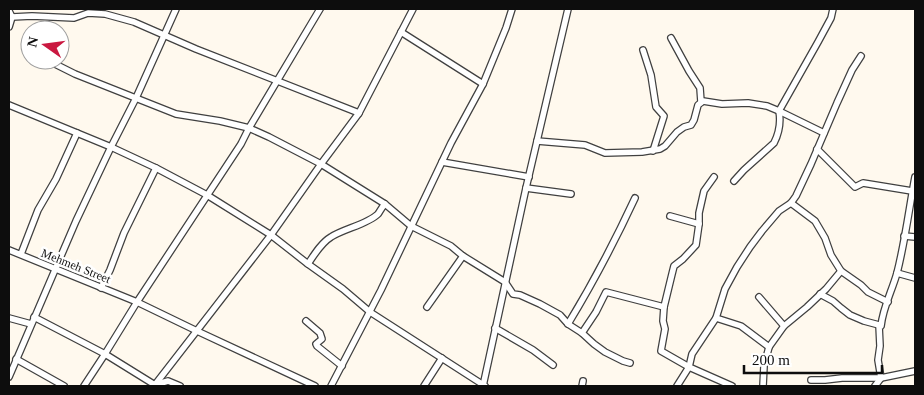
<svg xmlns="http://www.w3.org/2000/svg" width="924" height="395" font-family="'Times New Roman',serif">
	<rect width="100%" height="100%" fill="#fff9ee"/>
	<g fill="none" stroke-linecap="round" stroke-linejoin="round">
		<defs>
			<g id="minor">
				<path d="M9 11 12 17 9 27"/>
				<path d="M12 17 32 16 74 18 88 13 105 14 134 22 196 49 359 113"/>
				<path d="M401 32 483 84"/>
				<path d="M671 38 689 71 700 88 701 102"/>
				<path d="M643 50 651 75 656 107 664 116 653 151"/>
				<path d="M47 60 75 74 176 114 220 121 249 128 269 137 321 164 385 204 411 226 451 246 463 256 505 282 513 294 520 295 540 304 560 315 568 324 582 333 594 344 605 352 623 361 630 363"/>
				<path d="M9 105 111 147 156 168 207 195 271 235 308 264 343 289 370 312 485 386"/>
				<path d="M537 141 585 145 605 153 642 152 660 149 665 146 677 132 684 127 691 125 694 120 698 105 703 101 722 104 748 103 767 106 779 111 824 133"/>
				<path d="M817 149 855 187 863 183 912 191 915 192"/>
				<path d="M442 162 529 177"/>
				<path d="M714 177 704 191 699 213V224L696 245 683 259 674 266 672 274 664 307 663 321 665 329 661 351 689 367 732 386"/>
				<path d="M734 181 744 170 774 143C779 133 781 122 779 111L818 42 831 18 833 9"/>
				<path d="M526 188 571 194"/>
				<path d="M791 203 815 221 825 238 831 255 841 271 861 285 868 292 888 302"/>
				<path d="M670 216 699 224"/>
				<path d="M904 236 915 237"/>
				<path d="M9 250 137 302 197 331 315 386"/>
				<path d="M21 254 38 210 56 179 77 133"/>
				<path d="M308 264C314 255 321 243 331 237 343 229 368 224 378 214 380 211 382 207 385 204"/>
				<path d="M897 273 915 278"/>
				<path d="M101 288 110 270 124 233 156 168"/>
				<path d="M820 294 833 301 841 308 850 315 864 321 879 325"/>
				<path d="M759 297 784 326"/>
				<path d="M427 307 463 256"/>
				<path d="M34 317 105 354 155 385 168 381 180 386"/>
				<path d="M9 318 31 324"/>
				<path d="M716 318 741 326 769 347"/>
				<path d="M306 321 320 333 322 339 316 344 317 346 342 366"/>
				<path d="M568 324C593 283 615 241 635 198"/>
				<path d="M495 328 533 350 553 365"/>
				<path d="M582 333 596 312 606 292 664 307"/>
				<path d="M16 359 64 386"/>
				<path d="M9 377 76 221 111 147 136 98 176 9"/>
				<path d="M811 380H825L842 378H881L915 371"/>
				<path d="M84 386 105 354 137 302 241 144 249 128 320 9"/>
				<path d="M154 386 271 235 321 164 359 113 413 9"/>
				<path d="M331 386 381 290 451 143 483 84 506 28 512 9"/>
				<path d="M424 386 442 358"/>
				<path d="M483 386 526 188 568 9"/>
				<path d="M582 386 583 381"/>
				<path d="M677 386 689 367 692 354 716 318 725 289 737 267 750 247 762 231 779 211 791 203 796 196 811 164 837 103 852 70 861 56"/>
				<path d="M763 386 764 366 769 347 784 326 807 307 826 289 841 271"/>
				<path d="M875 386 881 378 878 360 880 346 879 325 881 326C883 307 892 291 897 273 905 242 909 209 915 177"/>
			</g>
		</defs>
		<!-- minor casing -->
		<use href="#minor" stroke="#404040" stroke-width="8"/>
		<!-- minor -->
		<use href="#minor" stroke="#fff" stroke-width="5.5"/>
	</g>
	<g text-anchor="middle" stroke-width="5" stroke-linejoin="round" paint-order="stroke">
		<!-- street labels -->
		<g font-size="12" fill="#0d0d0d" stroke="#fff">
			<text transform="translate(76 266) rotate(22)" y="4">Mehmeh Street</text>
		</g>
	</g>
	<!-- border -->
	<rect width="924" height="395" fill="none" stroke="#0d0d0d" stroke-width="20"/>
	<!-- north arrow -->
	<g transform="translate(45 45) rotate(284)"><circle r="24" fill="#ffffff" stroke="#9e9e9e"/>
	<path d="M0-4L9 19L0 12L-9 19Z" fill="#ca1840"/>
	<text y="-8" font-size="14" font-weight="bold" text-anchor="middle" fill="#0d0d0d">N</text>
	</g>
	<!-- scale -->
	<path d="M744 365v8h138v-8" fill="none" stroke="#0d0d0d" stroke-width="2.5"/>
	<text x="752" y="365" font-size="15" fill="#0d0d0d" stroke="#ffffff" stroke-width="4" paint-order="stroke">200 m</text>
</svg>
